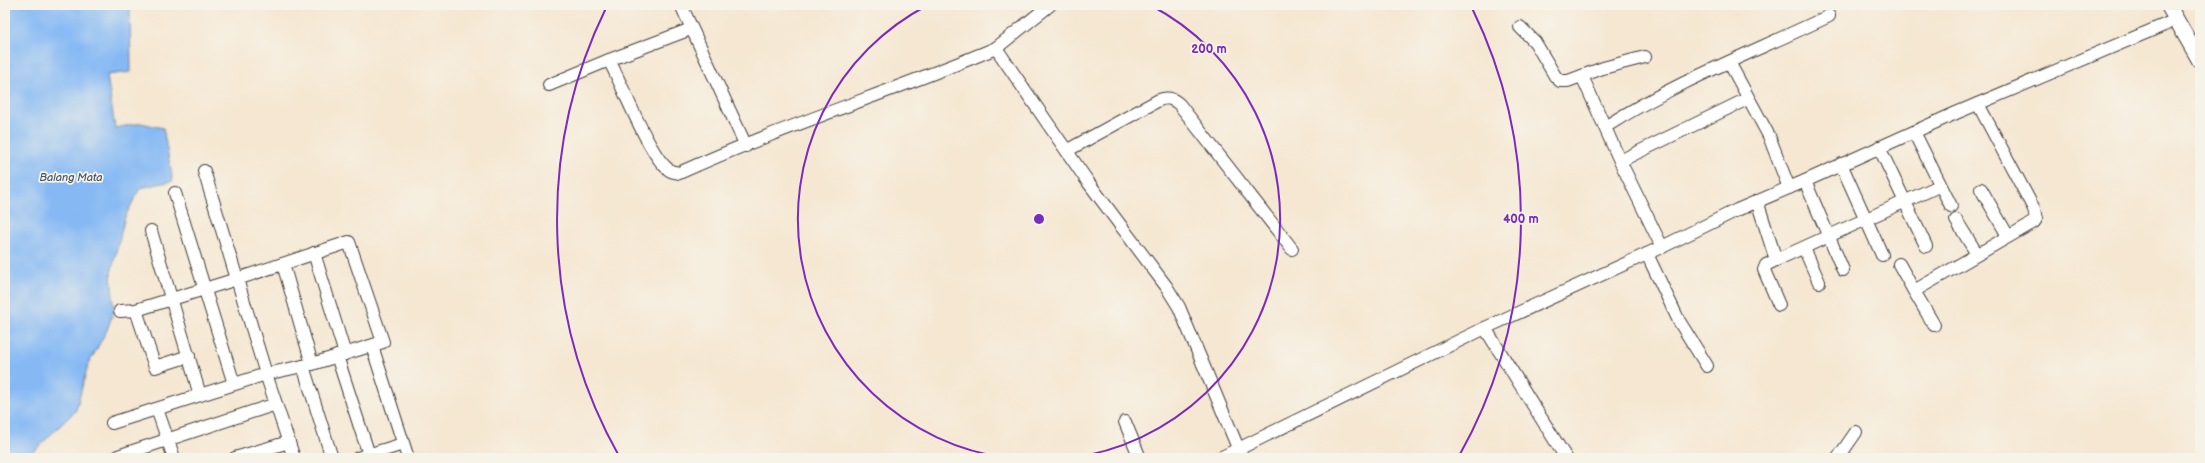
<svg xmlns="http://www.w3.org/2000/svg" width="2205" height="463" font-family="'Balsamiq Sans',sans-serif">
	<rect width="100%" height="100%" fill="#f7f3e8"/>
	<filter id="ink" filterUnits="userSpaceOnUse"><feTurbulence type="fractalNoise" baseFrequency=".025" numOctaves="2"/><feDisplacementMap in="SourceGraphic" scale="8" xChannelSelector="R" yChannelSelector="G"/><feConvolveMatrix kernelMatrix="1 2 1 2 8 2 1 2 1" color-interpolation-filters="sRGB"/></filter>
	<filter id="wash" filterUnits="userSpaceOnUse"><feTurbulence type="fractalNoise" baseFrequency=".012" numOctaves="4" result="noise"/><feDisplacementMap in="SourceGraphic" scale="16" xChannelSelector="R" yChannelSelector="G"/><feGaussianBlur stdDeviation="0.9" result="paint"/><feColorMatrix in="noise" values="0 0 0 0 0 0 0 0 0 0 0 0 0 0 0 0 0 1.4 0 .05"/><feComposite in="paint" operator="in"/></filter>
	<g filter="url(#wash)">
		<rect width="100%" height="100%" fill="#f5e7d2"/>
		<!-- water -->
		<path fill="#86b9f4" stroke="#516a88" d="M5 5H130L131 72 107 75 115 128 141 123 163 128 173 181 140 188 125 217 111 273 114 310 107 330 88 365 76 410 27 458H5Z"/>
	</g>
	<g filter="url(#ink)">
		<g fill="none" stroke-linecap="round" stroke-linejoin="round">
			<defs>
				<g id="minor">
					<path d="M681 5 746 146"/>
					<path d="M1050 5 996 48 1088 182 1166 286 1179 307 1238 448"/>
					<path d="M1520 27 1535 42 1555 76 1560 81H1568L1603 68 1645 57"/>
					<path d="M609 60 691 29"/>
					<path d="M1729 62 1769 136 1789 188"/>
					<path d="M1582 76 1620 161 1662 247"/>
					<path d="M549 85 609 60C622 84 649 155 668 169 671 172 675 172 679 173 783 126 892 92 996 48"/>
					<path d="M1605 127C1675 82 1754 52 1829 16"/>
					<path d="M1914 132 1951 206"/>
					<path d="M1879 147 1926 246"/>
					<path d="M1068 150 1159 100C1167 97 1172 98 1179 104L1292 249"/>
					<path d="M1620 161 1747 99"/>
					<path d="M1841 164 1882 255"/>
					<path d="M1805 181 1843 270"/>
					<path d="M1981 189 2008 236"/>
					<path d="M175 193 234 384"/>
					<path d="M1757 201 1776 260 1939 186"/>
					<path d="M1956 220 1977 254"/>
					<path d="M151 231 200 395"/>
					<path d="M1804 248 1819 282"/>
					<path d="M314 253 345 354"/>
					<path d="M1647 254 1679 321 1707 366"/>
					<path d="M1776 260 1766 265 1764 270 1779 305"/>
					<path d="M283 264 312 364"/>
					<path d="M1899 264 1914 291 2034 222 2036 219 2034 209 1978 104"/>
					<path d="M1914 291 1934 325"/>
					<path d="M136 310 155 367 189 356"/>
					<path d="M120 311 136 310 237 279 349 242 383 342 312 364 266 374 204 171"/>
					<path d="M1485 328 1566 458"/>
					<path d="M372 346 408 458"/>
					<path d="M337 356 370 458"/>
					<path d="M303 366 332 458"/>
					<path d="M157 409 174 458"/>
					<path d="M1125 422 1140 458"/>
					<path d="M112 423 266 374 294 458"/>
					<path d="M118 456 276 404"/>
					<path d="M235 458 289 442"/>
					<path d="M358 458 403 444"/>
					<path d="M1220 458 1485 328 1662 247 1737 210 1805 181 1956 113 2176 20"/>
					<path d="M1838 458 1856 432"/>
				</g>
				<path id="major" d="M2168 5 2200 61"/>
			</defs>
			<!-- minor casing -->
			<use href="#minor" stroke="#3d3a37" stroke-width="14"/>
			<!-- major casing -->
			<use href="#major" stroke="#3d3a37" stroke-width="17"/>
			<!-- minor -->
			<use href="#minor" stroke="#fff" stroke-width="12"/>
			<!-- major -->
			<use href="#major" stroke="#fff" stroke-width="15"/>
		</g>
	</g>
	<!-- distance rings -->
	<g fill="none" stroke="#7b2cbf" stroke-width="2">
		<path d="M1008 458A241 241 0 0 1 928 5M1150 5A241 241 0 0 1 1070 458"/>
		<path d="M619 456A482 482 0 0 1 606 8M1472 8A482 482 0 0 1 1459 456"/>
	</g>
	<g text-anchor="middle" stroke-width="3.5" stroke-linejoin="round" paint-order="stroke">
		<!-- water labels -->
		<g font-size="11" font-style="italic" fill="#415368" stroke="#f7f3e8">
			<text x="71" y="181">Balang Mata</text>
		</g>
	</g>
	<circle cx="1039" cy="219" r="6" fill="#7b2cbf" stroke="#f7f3e8" stroke-width="2"/>
	<g font-size="12" text-anchor="middle" font-weight="bold" fill="#7b2cbf" stroke="#f7f3e8" stroke-width="3.5" stroke-linejoin="round" paint-order="stroke">
		<text x="1209" y="53">200 m</text>
		<text x="1521" y="223">400 m</text>
	</g>
	<!-- margin -->
	<rect width="2205" height="463" fill="none" stroke="#f7f3e8" stroke-width="20"/>
</svg>
